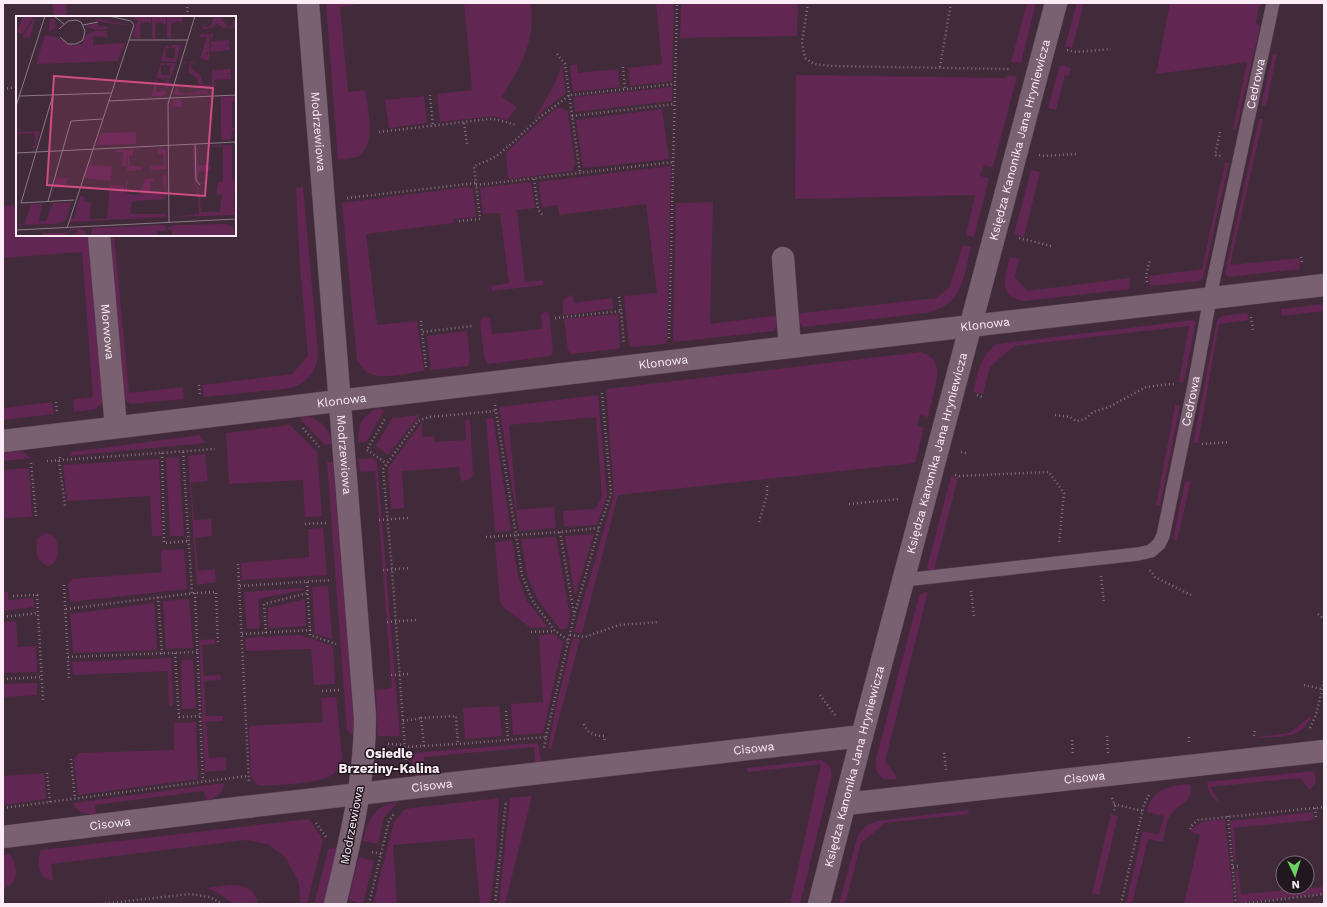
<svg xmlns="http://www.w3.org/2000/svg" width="1327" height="907" font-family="'Work Sans',sans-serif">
	<rect width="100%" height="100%" fill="#412b3a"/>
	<!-- green -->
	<g fill="#612652">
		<path d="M52 3H66L67 17H54Z"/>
		<path d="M326 3H357V5L340 7 348 92 365 90C368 109 377 144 358 157L338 160Z"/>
		<path d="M464 3H531C535 43 522 64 502 97L517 107 507 120 494 116 440 122 437 94 472 90Z"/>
		<path d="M656 3H674L672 81 630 86 628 68 662 64Z"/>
		<path d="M681 3H798L797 36 680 38Z"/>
		<path d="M1027 3H1036L1021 63 1011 62Z"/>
		<path d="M1077 3H1084L1072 48 1065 46Z"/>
		<path d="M1170 3H1263L1259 7 1256 23 1260 27 1236 130 1233 129 1247 62 1156 74Z"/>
		<path d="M1273 54 1277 55 1276 58 1266 106 1261 105Z"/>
		<path d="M577 64 578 73 618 69 620 87 573 92 570 65Z"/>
		<path d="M1060 65 1071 68 1069 76 1065 75 1056 110 1048 108Z"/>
		<path d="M561 66H562L566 93 533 119C543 105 557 83 561 66Z"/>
		<path d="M796 75 1006 78 1008 75 1017 77 993 167 984 165 980 176 989 178 974 237 966 235 975 195 795 199Z"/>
		<path d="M672 87V101L575 112 574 97Z"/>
		<path d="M424 96 427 123 389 128 385 100Z"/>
		<path d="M558 107 568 111 575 164 572 171 510 179 508 178 506 156 507 152 537 124Z"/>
		<path d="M662 109 669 159 583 168 576 120Z"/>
		<path d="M1259 119H1263L1230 265 1299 258 1300 269 1228 277 1225 274Z"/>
		<path d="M1225 163H1229L1203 278 1199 281 1150 286 1149 276 1202 269Z"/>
		<path d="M671 166 667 341 664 344 632 347 629 345 624 296 657 293 646 204 559 215 558 205 542 207 539 182Z"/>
		<path d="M1031 170 1040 172 1024 237 1014 234Z"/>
		<path d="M531 182 535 208 517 210 525 282 543 280 544 285 492 291 491 286 509 283 500 213 483 214 480 188Z"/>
		<path d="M303 187 318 352C317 371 310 380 292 388L204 397 202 385 292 374 308 356 300 266 296 188Z"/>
		<path d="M467 187 473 189 476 217 453 219 454 223 366 234 377 325 417 321 424 371C408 373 381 381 367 372 363 369 360 364 357 360L342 203Z"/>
		<path d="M713 202 710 324 781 315 774 331 675 342 673 340 676 203Z"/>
		<path d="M17 205V235H90L103 396 102 403 96 409 74 412 73 399 93 397 82 252 3 258V206Z"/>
		<path d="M109 235H114L129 393 183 387 184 399 131 404 126 401 123 394Z"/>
		<path d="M963 245 971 247C963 279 963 306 925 313L803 327 795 314 936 298 949 288Z"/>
		<path d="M1010 257 1019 259 1015 277 1027 291 1129 278 1130 289 1024 301C997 298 1005 275 1010 257Z"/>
		<path d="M573 295 574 303 612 298 613 309 564 315C562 305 561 297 573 295Z"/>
		<path d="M1324 304V311L1282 316 1281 309Z"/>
		<path d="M545 311 549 313 553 350 551 356 488 364 484 357 480 321 485 316 490 319 492 334 542 329 541 314Z"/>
		<path d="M1247 313 1249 320 1219 324 1198 443H1193L1217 321 1221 316Z"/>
		<path d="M618 314 620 347 618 349 571 354 568 350 564 319Z"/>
		<path d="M1193 320 1196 322 1184 382H1179L1189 326 1014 346 990 367 983 394 973 392C978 373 980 355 997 344Z"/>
		<path d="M467 331 470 359 468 366 431 370 427 336Z"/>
		<path d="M921 352C942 360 938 374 934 392 932 400 930 409 928 417L920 415 917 426 924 428 915 463 618 495 582 633 574 632 614 495 606 389Z"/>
		<path d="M598 395 607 496 597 525 564 527 563 511 595 509 602 497 596 417 509 425 517 510 554 507 556 528 519 531 499 407Z"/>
		<path d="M52 402 54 414 3 420V408Z"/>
		<path d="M1175 405H1180L1160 506H1156Z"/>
		<path d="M379 408 384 411 366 442 358 443C358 425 362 415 379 408Z"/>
		<path d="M420 415 388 455 376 446 392 418Z"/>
		<path d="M308 416C322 421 330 430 332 444L325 445 302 421 301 417Z"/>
		<path d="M493 418 511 531 495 532 486 419Z"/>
		<path d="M470 419 473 474C470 480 466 480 461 481L459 467 402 471 404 508 391 509 388 468 422 422V437L434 436 435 442 466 440 465 420Z"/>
		<path d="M290 425 317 452 322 516 305 517 303 480 229 484 226 433Z"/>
		<path d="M200 435 205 443 68 456 71 452Z"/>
		<path d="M23 451 31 458 3 461V453Z"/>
		<path d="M205 454 208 481 191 483 194 520 211 519 212 536 195 538 198 571 215 569 216 582 197 585 188 456Z"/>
		<path d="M179 457 184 536H170L166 458Z"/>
		<path d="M374 458 377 462 400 736H378L376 690 392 688 375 471 360 472 358 459Z"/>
		<path d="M159 459 162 536H152L150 496 67 501 63 465Z"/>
		<path d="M327 462H333L355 734H351L347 730Z"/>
		<path d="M29 468 32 517 3 518V470Z"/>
		<path d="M951 476 958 478 934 570H928L927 568Z"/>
		<path d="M1191 480 1177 541 1173 539 1185 482Z"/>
		<path d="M323 528 327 575 242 580 241 563 309 557 308 529Z"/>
		<path d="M46 533C48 533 50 534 52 535 59 540 60 556 54 563 54 563 49 566 48 566 35 560 36 553 37 539Z"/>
		<path d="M594 534 575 596 565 536Z"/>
		<path d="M556 537 570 616 567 629H560L537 599 527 575 521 539Z"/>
		<path d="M512 540 518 576 527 601 548 627 531 628 504 608 500 602 495 542Z"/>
		<path d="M184 549 187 589 70 602 68 584 72 579 162 572 161 550Z"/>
		<path d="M328 586 332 639 315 634 312 587Z"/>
		<path d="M303 588V590L258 599 260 628 247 629 244 592Z"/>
		<path d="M3 592H8V600L34 598V607L3 611Z"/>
		<path d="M928 592 885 761 896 776 897 779C885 780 883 781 876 770V759L919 596 922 593Z"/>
		<path d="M189 599 193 648 166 649 163 601Z"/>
		<path d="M305 599 306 626 268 628V608Z"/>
		<path d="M154 603 157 650 73 653 70 614Z"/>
		<path d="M16 621 18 647 36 646 37 672 3 673V622Z"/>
		<path d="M554 634 563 642 543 733 513 735 511 704 543 702 539 635Z"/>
		<path d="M300 635 333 646 335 684 314 685 311 649 246 651 245 638Z"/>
		<path d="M573 638 580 639 551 749H548L555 711Z"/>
		<path d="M215 639V644L202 645 204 676 220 675 221 680 204 681 206 716H223V721L206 722 209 758 226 757V770L205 772 199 640Z"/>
		<path d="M171 658 173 706H169L168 671 73 675 72 662Z"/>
		<path d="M181 660H193L196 708 182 709Z"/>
		<path d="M37 683V695L3 697V684Z"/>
		<path d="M336 697 342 757C341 764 338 771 332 775 321 783 278 785 263 786L257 785 251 777 249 726 323 722 321 698Z"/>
		<path d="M499 706 502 736 465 739 463 708Z"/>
		<path d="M1312 715C1303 740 1280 736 1257 738V737L1289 733Z"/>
		<path d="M196 722 198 779 78 795 74 759 79 753 174 750V723Z"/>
		<path d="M538 743 541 762H535L534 747 424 757 425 775 414 777 411 753Z"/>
		<path d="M821 760C830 765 833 769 831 779L800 904H790L821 764 748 772 747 768Z"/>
		<path d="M1314 771 1316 782 1310 790 1300 778 1210 787 1220 802C1211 798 1208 792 1207 782Z"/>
		<path d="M44 773 46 799 3 805V776Z"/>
		<path d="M224 783C223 794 216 798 206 800L204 791 95 805 96 814C85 815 78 813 73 803Z"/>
		<path d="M1190 784C1194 804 1180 802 1171 814 1166 821 1165 834 1163 842L1148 839 1132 904H1126L1143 831 1159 835 1164 816 1147 812C1152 788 1170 786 1190 784Z"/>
		<path d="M532 796 505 904H499L510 798Z"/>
		<path d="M499 798 496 856 490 904H480L474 838 393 845 397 904H373L394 822 405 809Z"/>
		<path d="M398 802 384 817 378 844 363 841C366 827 371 811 386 805 390 803 394 803 398 802Z"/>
		<path d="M968 810 969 814 885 823 861 843 845 904H839L858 835 867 825 877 821Z"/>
		<path d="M1313 812 1314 820 1234 828 1236 860 1234 861 1230 821Z"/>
		<path d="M1111 814 1118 816 1099 895 1092 893Z"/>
		<path d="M309 819 323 840 307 904H300L299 883 286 858 268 844 246 840 51 864 53 880C38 881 36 862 41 850Z"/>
		<path d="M1225 819 1234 903 1221 904H1184L1200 835 1190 832C1199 819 1211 821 1225 819Z"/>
		<path d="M332 848 337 849 324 904H314L328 850Z"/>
		<path d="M10 854C18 868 20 883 3 889V855Z"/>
		<path d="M359 857 374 861 363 904 348 900Z"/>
		<path d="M1238 869 1241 894 1324 887V893L1238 903 1235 870Z"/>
		<path d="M231 885C244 885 255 889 258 904H233L218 893 206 888Z"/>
	</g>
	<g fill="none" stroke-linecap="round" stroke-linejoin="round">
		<defs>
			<g id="service">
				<path id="s1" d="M904 580 1138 554 1151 551 1159 544 1163 536 1194 386 1213 282 1273 3"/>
			</g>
			<g id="minor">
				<path id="s2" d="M308 3 365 717C365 781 350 842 335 904"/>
				<path id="s3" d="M99 235 116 427"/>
				<path d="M783 258 790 347"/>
				<path id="s4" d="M3 441 790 347 1324 285"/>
				<path id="s5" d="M845 804 1324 751"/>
				<path id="s6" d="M3 837 237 808 862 736"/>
				<path id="s7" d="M819 904 862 736 1056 3"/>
			</g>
		</defs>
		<!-- service casing -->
		<use href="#service" stroke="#5a4754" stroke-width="14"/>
		<!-- minor casing -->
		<use href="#minor" stroke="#5a4754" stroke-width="23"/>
		<!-- path -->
		<g stroke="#84717e" stroke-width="2.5" stroke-dasharray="1 3" stroke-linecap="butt">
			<path d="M187 3 188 17"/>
			<path d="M808 3 802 42 805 58 814 64 831 66 1009 69"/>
			<path d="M1067 50 1076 52 1111 49"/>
			<path d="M557 54 565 64 580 173"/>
			<path d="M623 67 625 89"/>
			<path d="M940 67 951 3"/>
			<path d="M3 89 17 87"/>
			<path d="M430 95 433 126"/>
			<path d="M572 116 675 104"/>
			<path d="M464 123 467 144"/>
			<path d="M379 132 489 119H494L517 125"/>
			<path d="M1220 132 1215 155 1221 156"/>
			<path d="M1039 155 1044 156 1076 154"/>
			<path d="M534 179 538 209 543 216"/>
			<path d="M476 185 673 162"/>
			<path d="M347 198 476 183"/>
			<path d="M459 221 480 219 474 166 487 161 498 155 511 144 539 118 570 95 675 84"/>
			<path d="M1019 238 1051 246"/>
			<path d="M1301 257 1302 264"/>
			<path d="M1147 282 1146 276 1150 260"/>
			<path d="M619 297 621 311"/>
			<path d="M1251 317 1253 331"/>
			<path d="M555 318 621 311 624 344"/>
			<path d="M421 321 422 332"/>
			<path d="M669 338 677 3"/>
			<path d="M426 367 422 332 472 326"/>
			<path d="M199 385 200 395"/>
			<path d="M977 395 982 397"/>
			<path d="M56 402 57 412"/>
			<path d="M495 405 516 535 522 575 532 600 555 631 568 640"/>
			<path d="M1055 415 1070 417 1076 421 1085 419 1093 412 1109 407 1146 387 1171 384H1176"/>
			<path d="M303 428 319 447"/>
			<path d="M1202 444 1229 442"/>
			<path d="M368 448 385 419"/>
			<path d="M367 450 386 463"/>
			<path d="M183 452 192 593"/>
			<path d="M961 452 966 453"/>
			<path d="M162 453 164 543 188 541"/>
			<path d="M60 457 59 461 65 506"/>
			<path d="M47 461 215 449"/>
			<path d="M31 463 36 516"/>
			<path d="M955 475 959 476 1049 472 1064 493 1059 544"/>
			<path d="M849 504 900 499"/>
			<path d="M379 520 408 518"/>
			<path d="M759 522 767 494V486"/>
			<path d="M305 524 326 523"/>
			<path d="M560 532 574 614"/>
			<path d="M486 537 560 532 599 528"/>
			<path d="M238 564 249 783"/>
			<path d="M383 570 411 568"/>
			<path d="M1150 570 1155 577 1191 595"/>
			<path d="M1101 576 1104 603"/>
			<path d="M307 582 310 630"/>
			<path d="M64 585 69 679"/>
			<path d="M240 586 331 580"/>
			<path d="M971 591 974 616"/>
			<path d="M195 593 203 781"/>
			<path d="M13 596 37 595 43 700"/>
			<path d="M158 597 162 654"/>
			<path d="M66 609 195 593 216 592 218 644"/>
			<path d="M1318 614 1324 619"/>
			<path d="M3 617 38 613"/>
			<path d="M387 622 416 620"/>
			<path d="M531 632 555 631"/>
			<path d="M266 633 264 604 308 593"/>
			<path d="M242 634 310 630V635L336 644"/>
			<path d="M570 635 585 637 619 625 659 622"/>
			<path d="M175 653 179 717 200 716"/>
			<path d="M68 657 197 652"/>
			<path d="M391 675 408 674"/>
			<path d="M3 679 42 677"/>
			<path d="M1304 685 1322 689"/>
			<path d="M322 691 340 690"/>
			<path d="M820 695 835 715"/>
			<path d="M506 711 508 740"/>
			<path d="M403 721 421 718"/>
			<path d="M584 724C587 733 595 736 604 736L605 742"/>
			<path d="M1310 728 1316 715 1324 681"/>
			<path d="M1107 736 1108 753"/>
			<path d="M1254 736 1255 728"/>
			<path d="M546 737 574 616 599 528 611 494 602 393"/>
			<path d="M1189 737V743"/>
			<path d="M1072 740 1073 756"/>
			<path d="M388 744 404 745"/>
			<path d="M424 746 421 718 456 716 458 744"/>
			<path d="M404 747 458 744 546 737 544 748"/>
			<path d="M944 753 946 770"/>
			<path d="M71 759 75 799"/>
			<path d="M406 764 392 569 383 469 418 421 429 417 495 411"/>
			<path d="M47 773 50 802"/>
			<path d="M1112 798 1115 806 1114 811"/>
			<path d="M1114 804 1142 811"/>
			<path d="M3 808 247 776"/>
			<path d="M1315 808 1316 817"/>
			<path d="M1228 816 1236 904"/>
			<path d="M316 823 326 837"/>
			<path d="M1190 829 1191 826 1198 820 1324 807"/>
			<path d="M372 852 381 854"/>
			<path d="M1233 867 1238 866"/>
			<path d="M101 904 190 894 210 897 222 904"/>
			<path d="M369 904 389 821 394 814"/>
			<path d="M495 904 506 801"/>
			<path d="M1121 904 1144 804 1149 795"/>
			<path d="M1241 904 1324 894"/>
		</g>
		<!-- service -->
		<use href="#service" stroke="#7a6171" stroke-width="13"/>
		<!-- minor -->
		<use href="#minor" stroke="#7a6171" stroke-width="22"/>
	</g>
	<g text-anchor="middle" stroke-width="3" stroke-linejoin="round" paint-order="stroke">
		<!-- street labels -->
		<g font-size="12" fill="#fbecf5" stroke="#21171e">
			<text dy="4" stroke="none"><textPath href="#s1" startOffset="730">Cedrowa</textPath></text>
			<text dy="4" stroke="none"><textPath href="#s2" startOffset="129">Modrzewiowa</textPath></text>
			<text dy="4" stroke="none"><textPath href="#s7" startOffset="790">Księdza Kanonika Jana Hryniewicza</textPath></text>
			<text dy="4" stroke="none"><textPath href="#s4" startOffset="989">Klonowa</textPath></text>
			<text dy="4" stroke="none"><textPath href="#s3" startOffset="97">Morwowa</textPath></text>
			<text dy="4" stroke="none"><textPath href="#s4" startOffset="665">Klonowa</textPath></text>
			<text dy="4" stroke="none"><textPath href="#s4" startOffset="341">Klonowa</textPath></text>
			<text dy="4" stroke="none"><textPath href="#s1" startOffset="406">Cedrowa</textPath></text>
			<text dy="4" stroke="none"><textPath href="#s7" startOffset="466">Księdza Kanonika Jana Hryniewicza</textPath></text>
			<text dy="4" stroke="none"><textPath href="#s2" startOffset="453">Modrzewiowa</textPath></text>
			<text dy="4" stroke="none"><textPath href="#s6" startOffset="756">Cisowa</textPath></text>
			<text dy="4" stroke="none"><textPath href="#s7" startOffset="142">Księdza Kanonika Jana Hryniewicza</textPath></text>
			<text dy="4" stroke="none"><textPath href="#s5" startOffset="241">Cisowa</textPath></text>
			<text dy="4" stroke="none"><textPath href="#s6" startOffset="432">Cisowa</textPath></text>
			<text dy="4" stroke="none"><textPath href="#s6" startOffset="108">Cisowa</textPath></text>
			<text transform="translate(352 825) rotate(-79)" y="4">Modrzewiowa</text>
		</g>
		<!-- neighbourhood labels -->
		<g font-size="13" font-weight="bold" fill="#fbecf5" stroke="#21171e">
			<text x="389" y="758">Osiedle<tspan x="389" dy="15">Brzeziny-Kalina</tspan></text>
		</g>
	</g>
	<!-- overview -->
	<g transform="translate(16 16)">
		<rect width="220" height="220" fill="#412b3a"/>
		<path d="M7 0H19L6 18 1 16ZM20 0 14 22 6 21ZM118 0H135V9L133 6H126L124 9V23L117 20 118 17 122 18 118 16 122 4 117 3ZM136 0H150V9L142 6 139 9V23L136 22ZM151 0H166V8L163 5 155 8V22H151ZM198 0 205 2 212 11 217 9 216 6 218 5 220 11 207 12 201 7 196 12 186 13 188 7V11H194ZM35 2 39 3 40 12 32 16ZM79 2 113 9 114 10 80 5ZM82 7V10L92 11V13L79 14 69 10ZM79 15H91L92 21 77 20V29L109 27 102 45 21 48 19 51 29 19 40 21 58 30 66 28 70 19ZM198 17 195 25 213 24V28H210L213 29 214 34 195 36V30H198L195 29 194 18ZM184 18H193L194 36 189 37 191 39 194 37 192 45 184 42 191 21H183ZM151 29 154 32 149 33 150 42H159V32H155V29H165L160 46 145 45 148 32ZM168 45 171 47H168L161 68 162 75 167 78 191 74 192 78 159 79 158 77ZM175 45 180 48 176 47 175 52 184 59 188 69H193L194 64V70H183L181 62 172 56ZM145 47H148V49H145V59H154V49H150V47H160L155 62H140ZM196 51 197 54 215 53V57H211L215 58V63L198 64 200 70H196V59L199 58H196ZM139 63 144 65H140V76L150 75 149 65 145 63 154 64 149 78 148 80H136ZM220 80V85H216V111L220 113 216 116 215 123 205 124V116L207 115H205V81ZM157 84H165L166 91H157L155 94ZM126 100 120 116V128L81 129 84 117 120 116ZM24 115 19 132 4 134 15 132 19 128 18 117 1 118 0 124V116ZM216 129V164L220 165 217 189 220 199 155 201 183 198 181 171 178 168 177 132 171 131 178 132 179 167 183 172 185 196H204L206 178 200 179 202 166 183 168 181 167 180 132 184 130 182 132V149H194L195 155 182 156V167L207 166V131L187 130ZM142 132 150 134V153L135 154 134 150 148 149 147 138H142ZM117 133V139L113 140 114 150H124L126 154 111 155 112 134ZM100 134H112L110 150H106L107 136H99ZM75 144V149L96 150 95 165 68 162ZM43 154 41 162H52L49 171 38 172 35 183 34 182ZM150 158V183L116 185 114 198H149V196L150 201 54 206 55 201 58 203 64 180 68 181 69 186H75L74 203H91L94 169 108 170V180L110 165H115L111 167V178L123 179 129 163 138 162V165L134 166V177L147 178 149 176 146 161ZM37 187H55L49 205 39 208 0 209 9 207 15 188H26L23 205H30ZM211 208 212 210H217L218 220H156V214H152V211L159 209ZM149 209 150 215H141V220H74L77 212ZM65 213 69 215 70 220H59V217L49 218V220L26 219V217H61V214L25 215Z" fill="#612652"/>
		<path fill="none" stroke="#8b7885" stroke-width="1" d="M38 0 48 8M67 9 82 6M43 13 52 5 60 4 65 6 69 15 67 24 60 28H52L44 21M113 24H172M37 79 5 187 58 184M3 80 95 77M92 85 220 79M0 90 29 0M179 128 180 164 184 169M0 137 220 126M32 185 55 105 86 103M153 207 152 88 179 0M51 212 118 9 115 5 93 0M0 214 220 203"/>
		<path fill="#d04d82" fill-opacity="0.15" stroke="#d04d82" stroke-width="2" d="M38 60 197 72 189 180 31 169Z"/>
		<rect width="220" height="220" fill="none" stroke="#fbecf5" stroke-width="2"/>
	</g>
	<!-- border -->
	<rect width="1327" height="907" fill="none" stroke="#fbecf5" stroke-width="8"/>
	<!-- north arrow -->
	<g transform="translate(1295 875) rotate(176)"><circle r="19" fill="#21171e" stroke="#786c74"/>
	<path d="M0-3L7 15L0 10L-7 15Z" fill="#6bd363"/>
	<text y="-6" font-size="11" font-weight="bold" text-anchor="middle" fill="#fbecf5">N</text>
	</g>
</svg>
